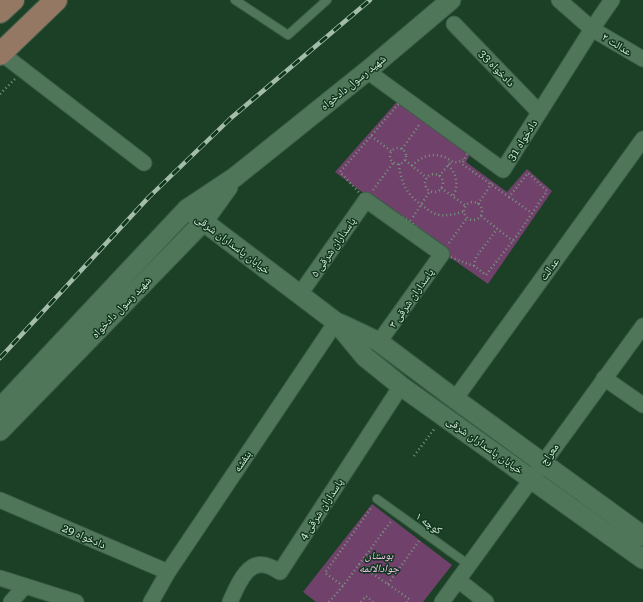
<svg xmlns="http://www.w3.org/2000/svg" width="643" height="602" font-family="'Roboto Serif','Noto Naskh Arabic',serif">
	<rect width="100%" height="100%" fill="#1b4026"/>
	<!-- green -->
	<g fill="#70416a">
		<path d="M401 97 473 149 466 162 507 192 527 169 552 191 488 284 451 258 335 172Z"/>
		<path d="M372 504 452 565 423 602H316L303 592Z"/>
	</g>
	<g fill="none" stroke-linecap="round" stroke-linejoin="round">
		<defs>
			<g id="service">
				<path d="M235 0 288 35 327 0"/>
				<path d="M377 499 469 565"/>
			</g>
			<g id="minor">
				<path d="M559 0 592 29 643 59"/>
				<path d="M454 24 539 112"/>
				<path d="M1 53 144 163"/>
				<path d="M367 71 503 170 592 29 612 0"/>
				<path d="M300 294 366 200 442 254 379 342"/>
				<path d="M604 378 643 405"/>
				<path d="M455 399 643 139"/>
				<path d="M0 500 168 572"/>
				<path d="M0 578 76 602"/>
				<path d="M458 580 486 602"/>
				<path d="M11 602 25 586"/>
				<path d="M151 602 168 572 336 322"/>
				<path d="M230 602C237 587 247 558 268 566 272 567 276 570 280 572L401 386"/>
				<path d="M442 602 643 326"/>
			</g>
			<g id="tertiary">
				<path d="M187 209 336 322 365 357 401 386 643 559"/>
				<path d="M341 324 379 342 455 399 643 536"/>
				<path d="M0 408 187 209 235 177 367 71 451 0"/>
				<path d="M0 431 203 222 228 187"/>
			</g>
			<g id="primary">
				<path d="M0 12 13 0"/>
				<path d="M0 54 56 0"/>
			</g>
		</defs>
		<!-- service casing -->
		<use href="#service" stroke="#3c5d47" stroke-width="10"/>
		<!-- minor casing -->
		<use href="#minor" stroke="#3c5d47" stroke-width="17"/>
		<!-- tertiary casing -->
		<use href="#tertiary" stroke="#3c5d47" stroke-width="21"/>
		<!-- primary casing -->
		<use href="#primary" stroke="#3c5d47" stroke-width="24"/>
		<!-- path -->
		<g stroke="#789580" stroke-width="2.5" stroke-dasharray="1 3" stroke-linecap="butt">
			<path d="M0 94 15 79"/>
			<path d="M402 100 469 150 462 164 509 197 528 173 547 191 518 234 486 275 474 266 442 254 410 221 366 200 340 172Z"/>
			<path d="M371 136 391 151"/>
			<circle cx="398" cy="156" r="8"/>
			<path d="M402 149 419 125"/>
			<path d="M405 160 427 178"/>
			<path d="M399 164C400 182 408 196 423 206 428 210 433 214 440 215 448 216 457 214 465 211"/>
			<path d="M448 165C457 174 459 186 453 196"/>
			<path d="M412 166C419 158 430 153 441 156 450 158 454 167 463 159"/>
			<circle cx="434" cy="183" r="9"/>
			<path d="M439 176 451 162"/>
			<path d="M441 188 466 206"/>
			<path d="M373 190 393 163"/>
			<path d="M509 197 532 213"/>
			<circle cx="473" cy="211" r="9"/>
			<path d="M478 204 492 183"/>
			<path d="M481 216 513 241"/>
			<path d="M413 217 430 191"/>
			<path d="M449 243 467 218"/>
			<path d="M474 266 475 260 477 256 497 229"/>
			<path d="M414 456 435 428"/>
			<path d="M359 564 409 599 407 602"/>
			<path d="M388 584 419 541"/>
			<path d="M343 586 325 573 371 508"/>
			<path d="M329 602 343 586 392 520"/>
			<path d="M361 602 366 596 373 602"/>
		</g>
		<!-- service -->
		<use href="#service" stroke="#50765a" stroke-width="8"/>
		<!-- minor -->
		<use href="#minor" stroke="#50765a" stroke-width="15"/>
		<!-- tertiary -->
		<use href="#tertiary" stroke="#50765a" stroke-width="19"/>
		<!-- primary -->
		<use href="#primary" stroke="#957864" stroke-width="22"/>
		<defs>
			<path id="rail" d="M0 358 149 197 231 118 370 0"/>
		</defs>
		<!-- rail casing -->
		<use href="#rail" stroke="#a4bdaa" stroke-width="4.5"/>
		<!-- rail -->
		<use href="#rail" stroke="#10361d" stroke-width="3" stroke-dasharray="9" stroke-linecap="butt"/>
	</g>
	<g text-anchor="middle" stroke-width="3" stroke-linejoin="round" paint-order="stroke">
		<!-- street labels -->
		<g font-size="11" fill="#d7ecdb" stroke="#10361d">
			<text transform="translate(617 44) rotate(31)" y="4">عدالت ۲</text>
			<text transform="translate(497 68) rotate(46)" y="4">دادخواه 33</text>
			<text transform="translate(353 82) rotate(-39)" y="4">شهید رسول دادخواه</text>
			<text transform="translate(522 140) rotate(-58)" y="4">دادخواه 31</text>
			<text transform="translate(233 244) rotate(37)" y="4">خیابان پاسداران شرقی</text>
			<text transform="translate(333 247) rotate(-55)" y="4">پاسداران شرقی ۵</text>
			<text transform="translate(549 269) rotate(-54)" y="4">عدالت</text>
			<text transform="translate(411 298) rotate(-55)" y="4">پاسداران شرقی ۳</text>
			<text transform="translate(121 307) rotate(-46)" y="4">شهید رسول دادخواه</text>
			<text transform="translate(485 445) rotate(35)" y="4">خیابان پاسداران شرقی</text>
			<text transform="translate(549 454) rotate(-54)" y="4">معراج</text>
			<text transform="translate(242 461) rotate(-56)" y="4">بنفشه</text>
			<text transform="translate(321 509) rotate(-57)" y="4">پاسداران شرقی 4</text>
			<text transform="translate(429 523) rotate(35)" y="4">کوچه ۱</text>
			<text transform="translate(84 536) rotate(23)" y="4">دادخواه 29</text>
		</g>
		<!-- park labels -->
		<g font-size="11" font-style="italic" fill="#fcc2f3" stroke="#10361d">
			<text x="379" y="559">بوستان<tspan x="379" dy="13">جوادالائمه</tspan></text>
		</g>
	</g>
</svg>
